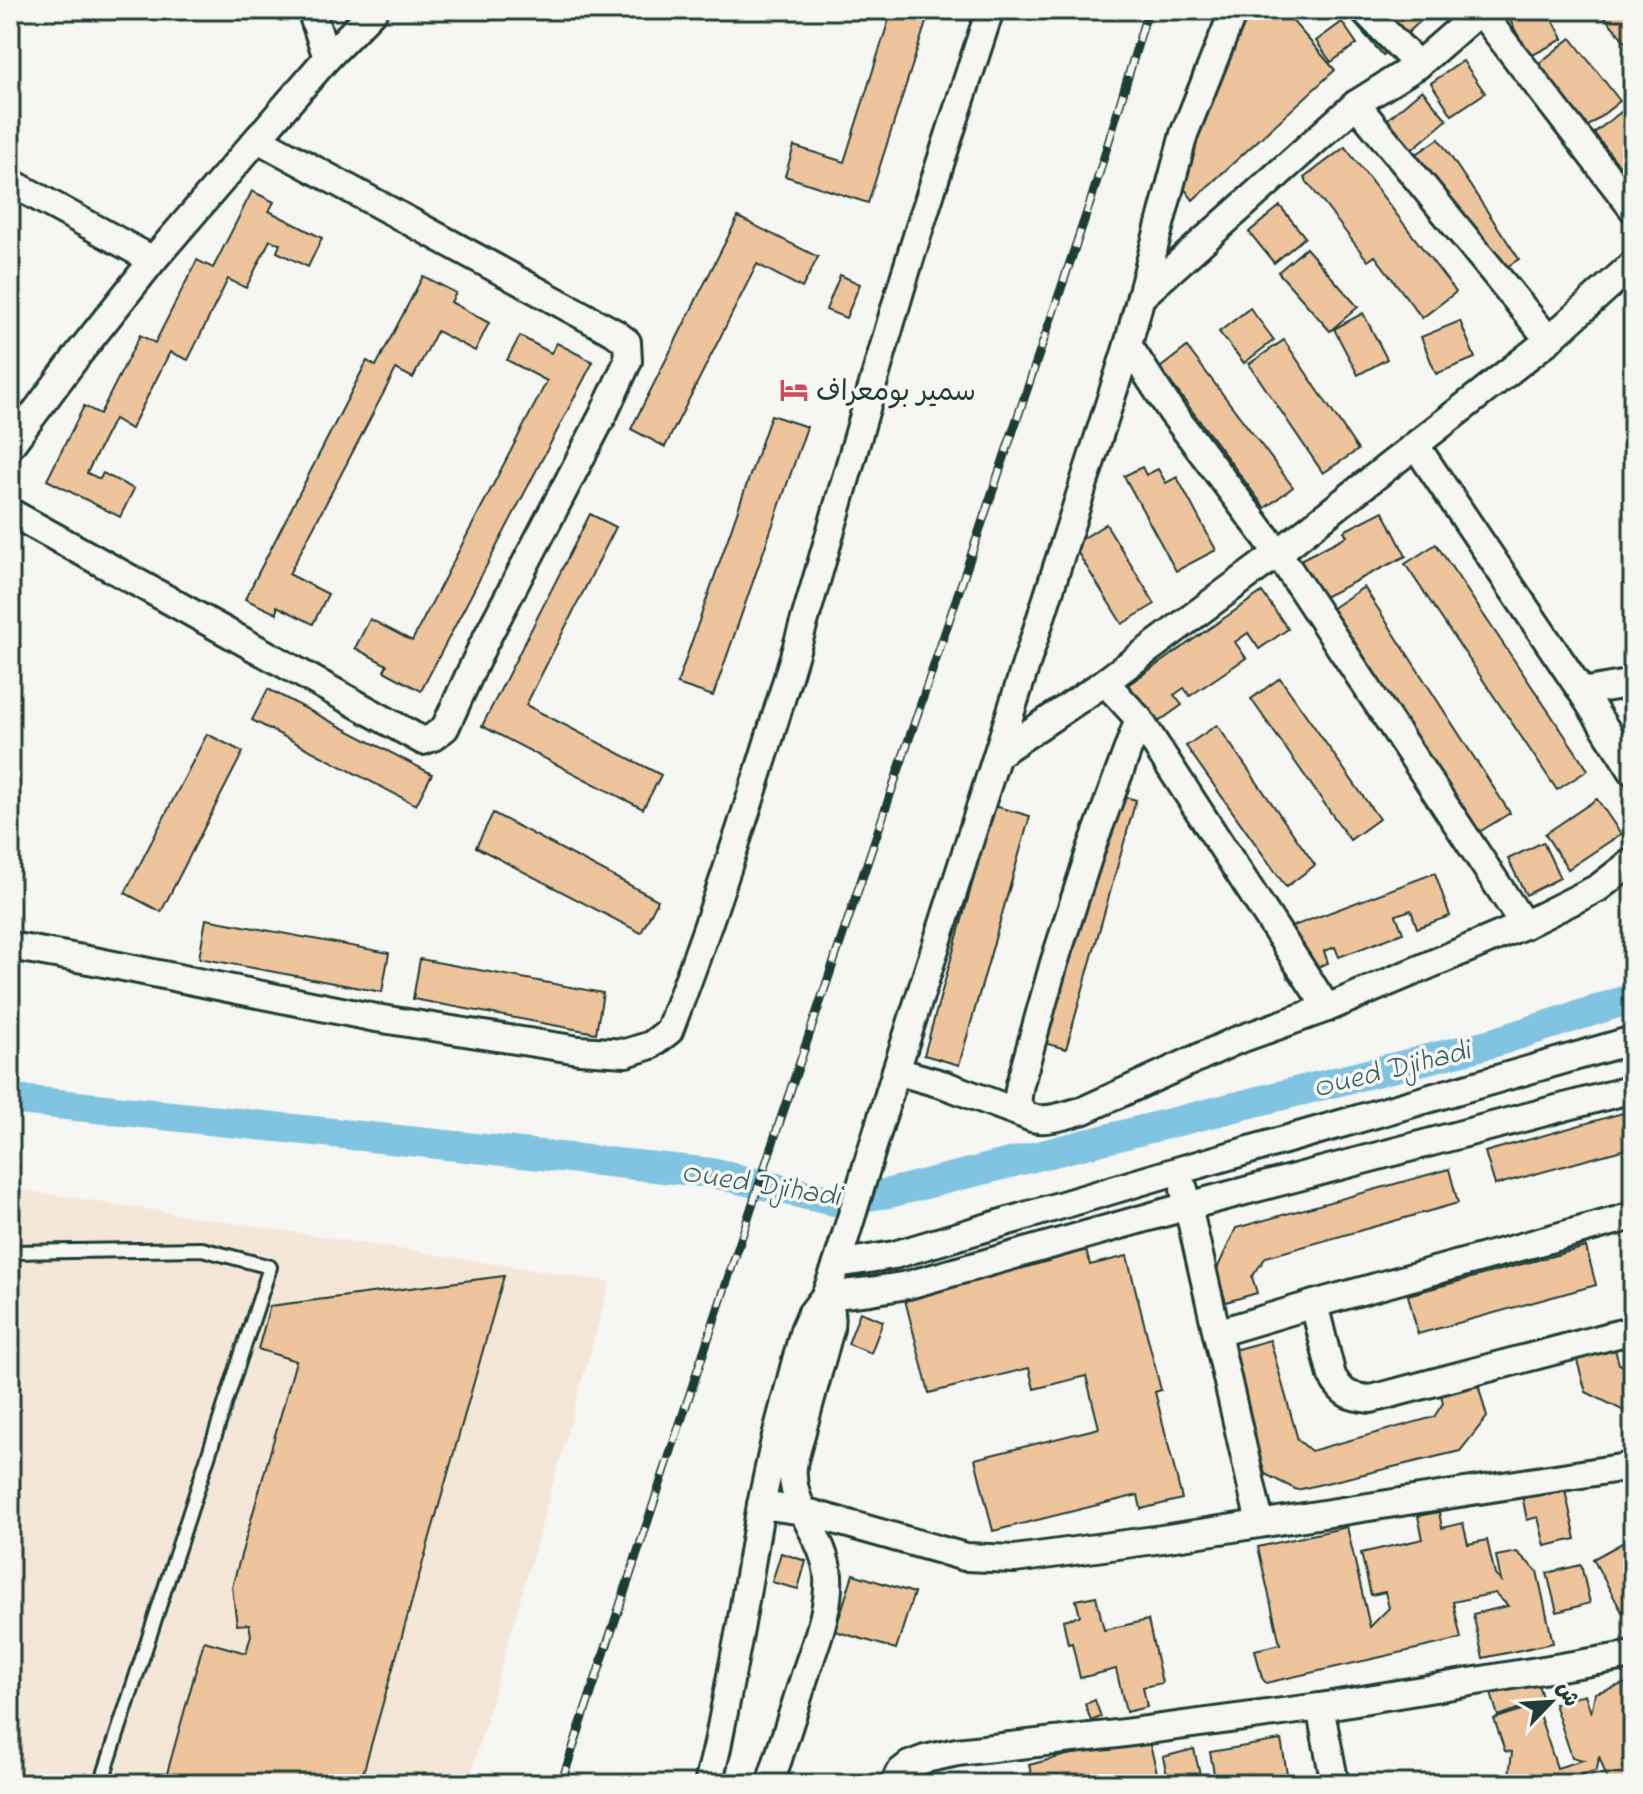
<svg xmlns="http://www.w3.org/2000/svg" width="1643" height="1794" font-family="'Indie Flower','Playpen Sans Arabic',sans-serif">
	<rect width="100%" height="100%" fill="#f6f6f2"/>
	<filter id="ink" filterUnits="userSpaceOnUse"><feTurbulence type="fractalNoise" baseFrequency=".0125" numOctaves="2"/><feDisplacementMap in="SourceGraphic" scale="16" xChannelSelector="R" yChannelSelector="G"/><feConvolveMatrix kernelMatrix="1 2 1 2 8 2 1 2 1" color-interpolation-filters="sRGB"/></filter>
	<g filter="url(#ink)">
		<!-- built -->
		<path fill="#f4e7d8" d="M10 1188 610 1282 468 1784H10Z"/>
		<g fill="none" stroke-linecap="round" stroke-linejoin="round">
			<!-- canal -->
			<path stroke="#81c4e2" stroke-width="30" d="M10 1099 712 1173 833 1201 889 1193 1492 1043 1633 998"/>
		</g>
		<!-- building -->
		<g fill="#eec49d" stroke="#1f3d34" stroke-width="2">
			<path d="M892 10H930L868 203 785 176 794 146 844 162Z"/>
			<path d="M1225 10H1283L1335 70 1193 200 1166 164Z"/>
			<path d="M1343 10H1433L1383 55Z"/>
			<path d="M1524 10H1548L1563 39 1529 57 1509 18Z"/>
			<path d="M1599 10H1633V51Z"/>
			<path d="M1342 22 1357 44 1331 62 1316 41Z"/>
			<path d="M1571 38 1620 101 1586 128 1537 65Z"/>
			<path d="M1463 61 1485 93 1452 115 1431 83Z"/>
			<path d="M1422 90 1447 120 1402 158 1377 128Z"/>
			<path d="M1630 105 1633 110V154L1619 165 1594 133Z"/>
			<path d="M1439 139 1519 259 1485 281 1406 161Z"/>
			<path d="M1345 147 1456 292 1422 318 1375 256 1368 261 1304 178Z"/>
			<path d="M252 191 274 202 269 211 322 238 308 267 277 252 280 244 270 240 246 288 228 279 188 360 170 352 131 429 114 419 87 473 100 479 103 473 134 489 120 517 47 480 84 406 100 414 140 335 155 343 197 260 213 268Z"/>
			<path d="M1280 206 1305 237 1274 263 1249 232Z"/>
			<path d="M738 217 818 257 802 288 757 264 665 447 631 429Z"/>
			<path d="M1306 248 1358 307 1330 331 1278 272Z"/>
			<path d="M840 275 860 284 846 318 826 310Z"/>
			<path d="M423 276 456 293 451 302 489 323 475 351 437 331 413 378 396 369 289 574 328 594 313 624 277 606V614L245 599 367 361 376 366Z"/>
			<path d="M1250 308 1274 340 1244 363 1219 332Z"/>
			<path d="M1363 313 1387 359 1358 375 1334 329Z"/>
			<path d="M1460 321 1475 358 1436 374 1421 337Z"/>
			<path d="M520 336 551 353 557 343 593 362 421 691 384 671 387 665 355 648 370 619 412 641 547 381 507 360Z"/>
			<path d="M1284 340 1358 450 1323 473 1249 364Z"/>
			<path d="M1187 347 1293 487 1265 508 1160 368Z"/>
			<path d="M771 415 807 427 713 696 677 684Z"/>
			<path d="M1142 467 1146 475 1158 469 1166 483 1177 477 1216 550 1176 571 1124 476Z"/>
			<path d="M1383 511 1406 556 1316 601 1296 562 1347 536 1344 531Z"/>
			<path d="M590 514 616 527 526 705 661 775 643 809 482 726Z"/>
			<path d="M1106 524 1155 604 1122 624 1073 545Z"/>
			<path d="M1436 544 1588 770 1557 790 1405 564Z"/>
			<path d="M1364 587 1510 813 1476 834 1331 609Z"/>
			<path d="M1262 592 1288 629 1259 649 1248 633 1235 642 1246 658 1190 696 1184 688 1174 695 1182 705 1147 730 1119 691Z"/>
			<path d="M1280 678 1379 819 1350 840 1251 699Z"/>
			<path d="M268 689 432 774 416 805 252 720Z"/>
			<path d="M1217 725 1315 865 1286 887 1186 746Z"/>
			<path d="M207 734 243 752 161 912 125 893Z"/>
			<path d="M1101 790 1136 800 1066 1049 1030 1039Z"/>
			<path d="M1597 799 1621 834 1568 869 1545 834Z"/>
			<path d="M994 806 1030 816 959 1065 924 1055Z"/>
			<path d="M493 813 658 900 641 933 476 847Z"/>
			<path d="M1543 842 1560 878 1526 895 1508 859Z"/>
			<path d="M1435 873 1450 916 1417 928 1411 910 1396 915 1403 933 1339 957 1335 947 1324 951 1328 963 1288 978 1272 934Z"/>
			<path d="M206 919 389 953 382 992 199 958Z"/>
			<path d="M420 959 603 993 596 1033 413 999Z"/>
			<path d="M1633 1110V1147L1495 1185 1485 1152Z"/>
			<path d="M1449 1169 1458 1203 1266 1257 1252 1277 1257 1293 1226 1302 1216 1271 1236 1228Z"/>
			<path d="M1085 1246 1090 1265 1127 1256 1161 1390 1155 1392 1182 1499 1141 1509 1138 1495 993 1531 975 1459 1099 1428 1086 1376 1034 1389 1029 1368 929 1393 903 1292Z"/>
			<path d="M1586 1247 1596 1285 1418 1334 1408 1295Z"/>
			<path d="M504 1276 360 1784H164L204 1641 246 1653 251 1635 249 1624 237 1625 232 1587 296 1361 258 1349 270 1306Z"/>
			<path d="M860 1312 883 1321 871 1353 848 1344Z"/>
			<path d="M1270 1340 1298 1440 1311 1451 1434 1417 1443 1403 1439 1387 1476 1377 1487 1417 1460 1451 1297 1490 1265 1474 1230 1351Z"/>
			<path d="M1614 1346 1619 1364 1633 1370V1409L1624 1411 1586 1392 1576 1357Z"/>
			<path d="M1564 1486 1576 1539 1545 1546 1538 1517 1527 1520 1522 1495Z"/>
			<path d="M1439 1512 1442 1528 1463 1523 1468 1544 1487 1540 1495 1575 1501 1581 1496 1556 1517 1552 1537 1571 1553 1643 1483 1658 1473 1614 1508 1606 1495 1593 1453 1602 1461 1639 1266 1683 1262 1678 1255 1650 1280 1644 1258 1547 1347 1527 1370 1627 1389 1608 1385 1592 1371 1595 1361 1553 1423 1539 1418 1516Z"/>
			<path d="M1624 1542 1626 1547 1633 1543V1606L1622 1612 1593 1559Z"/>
			<path d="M781 1553 806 1561 798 1589 772 1582Z"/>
			<path d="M1581 1565 1590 1603 1557 1612 1547 1573Z"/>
			<path d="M853 1574 914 1593 896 1649 835 1631Z"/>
			<path d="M1096 1596 1104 1630 1148 1620 1162 1683 1143 1687 1147 1707 1126 1712 1116 1669 1080 1678 1072 1643 1068 1644 1063 1620 1080 1616 1076 1600Z"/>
			<path d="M1535 1675 1543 1700 1498 1716 1490 1690Z"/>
			<path d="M1633 1681V1779L1617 1784H1609L1599 1756 1597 1770 1555 1784H1508L1512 1752 1505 1751 1494 1719 1536 1705 1557 1768 1583 1760 1572 1757 1554 1704 1585 1694 1591 1713 1595 1693Z"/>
			<path d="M1095 1700 1101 1717 1091 1721 1085 1704Z"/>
			<path d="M1147 1734 1160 1784H1034L1029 1765Z"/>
			<path d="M1281 1740 1289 1784H1216L1210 1752Z"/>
			<path d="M1194 1749 1202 1784H1169L1163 1757Z"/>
		</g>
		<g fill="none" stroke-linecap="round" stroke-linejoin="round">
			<defs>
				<path id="service" d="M10 1252 202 1249 270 1267 101 1784"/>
				<g id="minor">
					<path d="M311 10 327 58"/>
					<path d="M1364 10 1418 65"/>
					<path d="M1480 11 1633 209"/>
					<path d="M1356 104 1549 340"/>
					<path d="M10 182 153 260 80 352 10 446"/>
					<path d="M153 260 327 58 374 10"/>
					<path d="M1142 296 1356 104 1418 65 1481 10"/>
					<path d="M1128 345 1171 411 1278 553 1524 925"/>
					<path d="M1416 446 1582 692 1633 683"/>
					<path d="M10 512 423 741 433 737 445 728 483 645 603 415 628 361 627 342 615 333 258 139"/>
					<path d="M1105 682 1139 719 1327 1008"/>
					<path d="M1582 692 1633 772"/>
					<path d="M1139 719 1091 849 1054 963 1020 1084C1019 1090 1017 1099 1018 1104 1026 1131 1066 1115 1084 1110L1235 1041 1327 1008 1524 925 1598 888 1633 861"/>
					<path d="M998 754 1105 682 1278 553 1549 340 1633 264"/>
					<path d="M10 946 94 961 376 1018 579 1050 626 1053 651 1045 669 1031C761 792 826 543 898 298 927 201 959 106 990 10"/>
					<path d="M896 1071 945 1085 1025 1115"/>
					<path d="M1184 1189 1260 1523"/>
					<path d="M837 1264 894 1255 1180 1170 1633 1040"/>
					<path d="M825 1296 870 1291 908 1285 1188 1206 1633 1089"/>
					<path d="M1314 1304 1332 1376C1343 1395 1350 1397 1371 1399L1633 1330"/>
					<path d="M1217 1333 1314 1304 1633 1216"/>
					<path d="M761 1505 803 1511 965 1557 1015 1559 1162 1539 1633 1466"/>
					<path d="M1320 1707 1335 1784"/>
					<path d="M708 1784 717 1748 741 1624 761 1505 775 1440 804 1330 811 1314 825 1296 837 1264 896 1071 1128 345 1184 134 1234 10"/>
					<path d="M770 1784C782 1747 794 1709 806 1672 816 1642 830 1609 828 1576 825 1535 785 1503 794 1460L830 1329 831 1312 825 1296"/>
					<path d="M894 1784 899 1773 909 1765 925 1759 957 1752 1117 1734 1320 1707 1633 1655"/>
				</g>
			</defs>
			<!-- service casing -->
			<use href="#service" stroke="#1f3d34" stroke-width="18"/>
			<!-- minor casing -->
			<use href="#minor" stroke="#1f3d34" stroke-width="32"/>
			<!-- service -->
			<use href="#service" stroke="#f6f6f2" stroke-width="12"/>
			<!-- minor -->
			<use href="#minor" stroke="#f6f6f2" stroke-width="26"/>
			<defs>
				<path id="rail" d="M561 1784 778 1127 1092 197 1148 10"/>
			</defs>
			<!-- rail casing -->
			<use href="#rail" stroke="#1f3d34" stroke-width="9"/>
			<!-- rail -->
			<use href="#rail" stroke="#f6f6f2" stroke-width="6" stroke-dasharray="18" stroke-linecap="butt"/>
		</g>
	</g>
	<!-- icons -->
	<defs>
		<symbol id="hotel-bare" viewBox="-9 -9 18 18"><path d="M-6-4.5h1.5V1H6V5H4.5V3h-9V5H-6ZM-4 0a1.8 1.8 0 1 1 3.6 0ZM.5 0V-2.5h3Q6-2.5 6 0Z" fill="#d1495b" stroke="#f6f6f2" stroke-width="2.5" paint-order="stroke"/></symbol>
	</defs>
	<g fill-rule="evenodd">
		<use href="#hotel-bare" x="774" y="370" width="40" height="40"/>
	</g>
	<g text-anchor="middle" stroke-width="7" stroke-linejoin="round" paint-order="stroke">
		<!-- poi labels -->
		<g font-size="28" fill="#1f3d34" stroke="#f6f6f2" text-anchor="start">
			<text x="816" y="400">سمير بومعراف</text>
		</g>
		<!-- water labels -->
		<g font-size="30" font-style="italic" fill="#385f60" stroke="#f6f6f2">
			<text transform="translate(1391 1068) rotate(-14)" y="10">Oued Djihadi</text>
			<text transform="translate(761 1183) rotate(9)" y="10">Oued Djihadi</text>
		</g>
	</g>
	<!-- margin -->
	<rect width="1643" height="1794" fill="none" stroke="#f6f6f2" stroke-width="40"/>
	<rect x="20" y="20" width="1603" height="1754" fill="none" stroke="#1f3d34" stroke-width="3" filter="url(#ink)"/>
	<!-- north arrow -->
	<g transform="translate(1551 1702) rotate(65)" stroke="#f6f6f2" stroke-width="6" paint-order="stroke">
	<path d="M0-6L14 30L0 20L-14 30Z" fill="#1f3d34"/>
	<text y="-12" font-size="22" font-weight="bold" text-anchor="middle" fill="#1f3d34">ش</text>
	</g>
</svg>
